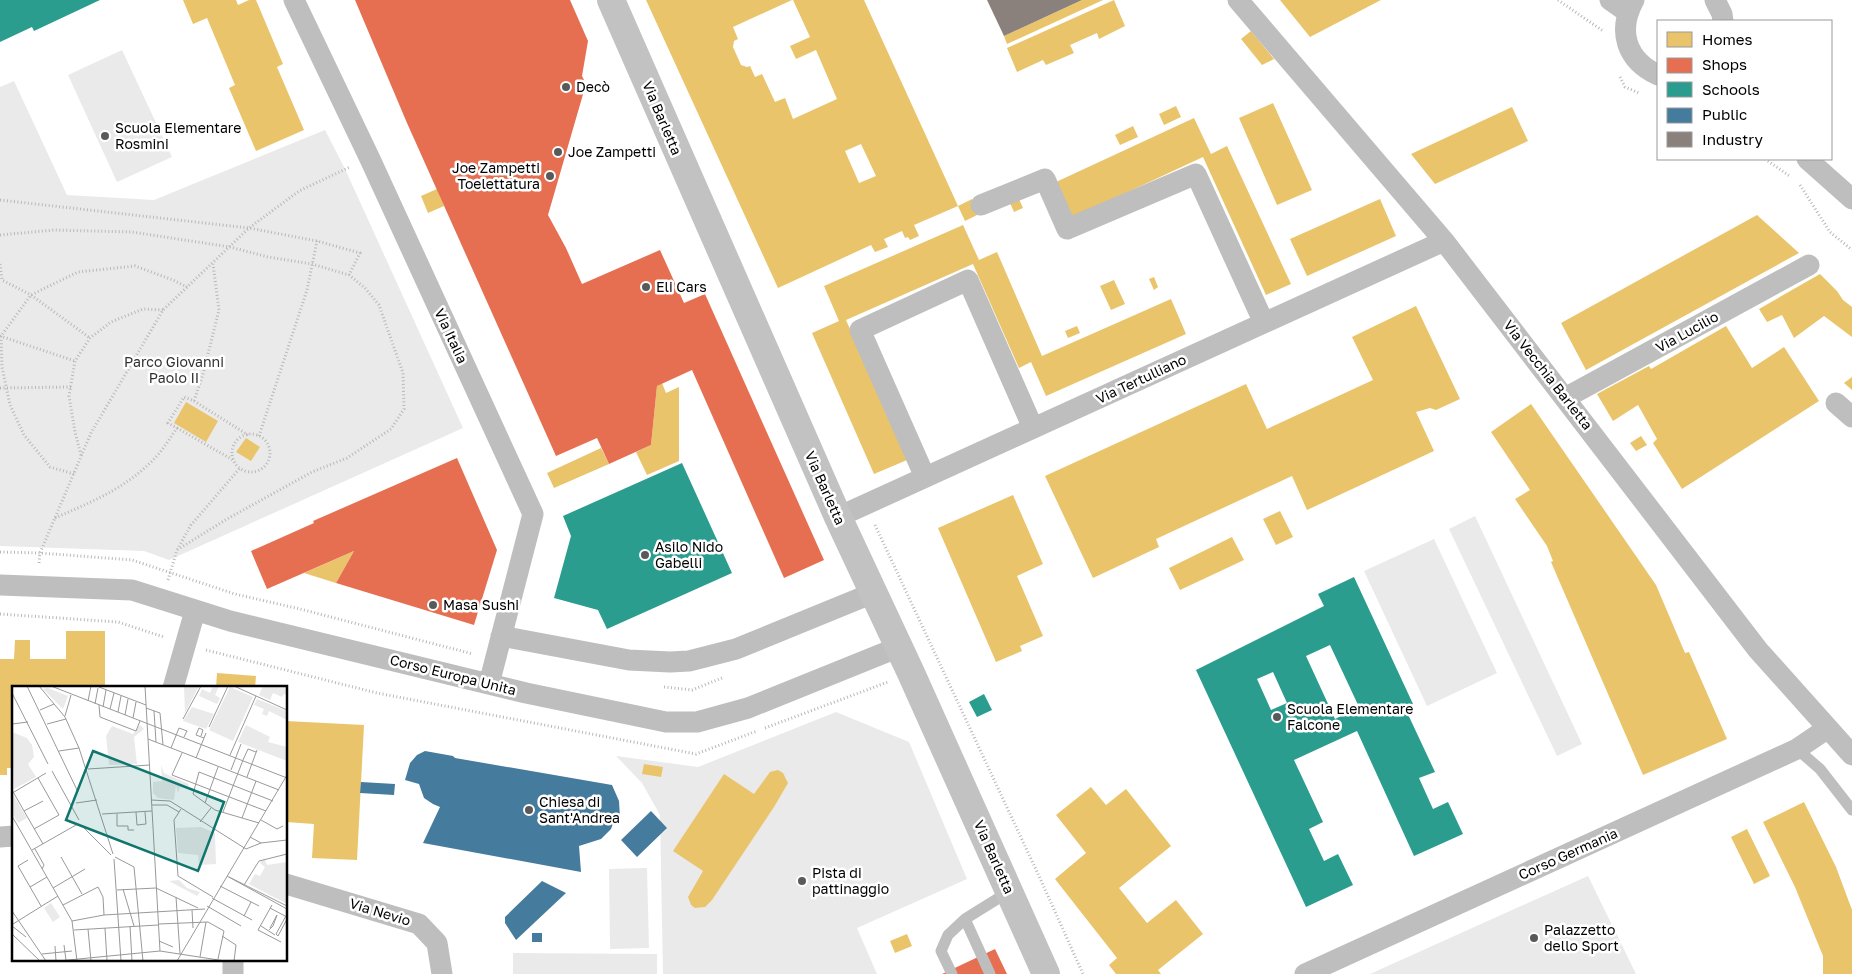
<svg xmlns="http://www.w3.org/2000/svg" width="1852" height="974" font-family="'Golos Text',sans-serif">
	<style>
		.green { fill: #eaeaea }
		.homes { fill: #e9c46a; fill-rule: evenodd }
		.shops { fill: #e76f51 }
		.schools { fill: #2a9d8f; fill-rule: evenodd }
		.public { fill: #457b9d }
		.industry { fill: #8a817c }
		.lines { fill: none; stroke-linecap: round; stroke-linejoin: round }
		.path { stroke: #b8b8b8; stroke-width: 3; stroke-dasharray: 1 2.5; stroke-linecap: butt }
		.lane { stroke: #bebebe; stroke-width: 11 }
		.street { stroke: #bebebe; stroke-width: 21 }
		.secondary { stroke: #c2c2c2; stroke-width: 28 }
		.poi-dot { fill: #595959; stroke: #fff; stroke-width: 2 }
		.labels { text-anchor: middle; stroke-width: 5; stroke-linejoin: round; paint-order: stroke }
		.poi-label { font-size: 14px; fill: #000; stroke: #fff; text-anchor: start }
		.street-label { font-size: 14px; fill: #000; stroke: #fff }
		.park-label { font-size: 14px; fill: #303030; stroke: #fff }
		.inset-road { fill: none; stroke: #999; stroke-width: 1 }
		.view { fill: #0f766e; fill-opacity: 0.15; stroke: #0f766e; stroke-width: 2.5 }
		.inset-edge { fill: none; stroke: #000; stroke-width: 2.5 }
	</style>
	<rect width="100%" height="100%" fill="#fff"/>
	<path class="green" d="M122 50 172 157 117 182 68 75Z
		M14 81 67 195 154 200 325 130 345 169 463 428 169 560 144 551 0 546V87Z
		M1475 516 1582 744 1557 756 1449 529Z
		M1434 539 1497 673 1427 706 1364 571Z
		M836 712 909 742 967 879 857 928 877 974H663L660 815 642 783 616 756 698 767Z
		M647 868 649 948 610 949 609 869Z
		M1588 876 1636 974H1370Z
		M513 953 657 954V974H513Z"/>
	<path class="homes" d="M183 0H236L238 5 249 0H256L283 64 277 67 304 130 256 151 229 88 235 85 207 18 193 24Z
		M646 0H792L733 27 738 39 734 41 733 47 741 65 747 67 750 66 755 77 762 74 775 102 785 98 793 119 837 99 816 50 796 59 790 46 810 37 793 0H864L958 206 914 225 919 236 910 240 908 237 905 238 902 231 884 239 888 247 875 252 871 245 778 288ZM861 144 876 176 859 183 845 151Z
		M1082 0H1103L1007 44 1004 36Z
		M1114 0 1125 26 1099 39 1097 33 1070 45 1074 53 1046 65 1043 60 1017 72 1007 48Z
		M1280 0H1381L1310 37Z
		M1251 31 1274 59 1262 65 1241 39Z
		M1273 103 1312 190 1277 205 1239 118Z
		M1176 106 1181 117 1164 125 1159 114Z
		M1512 107 1528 141 1435 184 1411 154Z
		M1194 118 1211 154 1227 146 1291 284 1266 295 1203 157 1072 218 1056 182Z
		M1133 126 1138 137 1120 145 1115 135Z
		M437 189 444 206 428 213 421 196Z
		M972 199 979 214 965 221 958 206Z
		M1019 199 1023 208 1014 212 1010 203Z
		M1380 199 1396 236 1307 276 1290 239Z
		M1757 215 1799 253 1586 370 1561 323Z
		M963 225 979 260 997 252 1042 356 1171 299 1186 334 1046 396 1031 362 1019 368 973 264 846 320 907 460 874 474 812 333 839 321 824 286Z
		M1820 274 1837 291 1843 300 1852 307V337L1824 316 1794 338 1782 315 1767 322 1759 309Z
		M1154 277 1158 287 1154 290 1149 279Z
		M1114 280 1125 304 1111 310 1100 286Z
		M1416 306 1460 399 1436 410 1430 408 1416 412 1434 451 1307 510 1292 476 1156 539 1159 547 1093 578 1045 476 1246 384 1267 429 1373 380 1352 337Z
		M1077 326 1080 333 1068 338 1065 331Z
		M1726 326 1752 368 1784 347 1819 401 1682 489 1653 443 1657 439 1638 405 1613 421 1597 394 1649 366 1651 369Z
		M1852 377V390L1844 383Z
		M662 383 666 393 679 387V461L647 475 636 452 651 445 657 386Z
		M186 402 218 421 206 442 174 423Z
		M1531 404 1656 585 1685 653 1689 652 1727 739 1643 775 1551 562 1553 561 1547 546 1515 499 1530 490 1491 432Z
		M1641 436 1647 445 1636 451 1630 443Z
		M246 438 260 447 251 461 236 452Z
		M601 448 609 464 554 488 547 473Z
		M1013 495 1043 564 1017 576 1043 636 1020 646 1022 651 996 662 938 528Z
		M1280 511 1293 537 1276 545 1263 519Z
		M1232 537 1244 560 1180 590 1169 568Z
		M354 551 336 583 304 573Z
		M66 631H105V688H14V768H7V775H0V659H14L15 640H30V659H66Z
		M217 673 256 676 255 688H216Z
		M286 721 364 725 357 860 312 858 314 824 286 822Z
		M644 764 663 767 661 777 642 774Z
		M778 770 783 773 788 783 774 807 712 900 705 907 695 908 691 905 688 897 703 871 673 851 724 774 754 794 770 772Z
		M1091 787 1106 805 1126 789 1171 846 1119 888 1147 923 1176 900 1203 934 1158 970 1161 974H1116L1109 965 1117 958 1055 879 1086 853 1056 815Z
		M1804 802 1836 867 1852 910V974H1823V956L1795 887 1763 822Z
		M1747 829 1770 876 1754 884 1731 837Z
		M907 934 912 946 895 953 890 941Z"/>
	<path class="shops" d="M355 0H570L588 41 582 76 586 84 548 215 566 248 582 284 660 250 684 303 705 294 824 560 784 578 692 370 657 386 651 445 609 464 597 438 556 456 407 123Z
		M457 458 497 550 474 625 336 583 354 551 267 589 251 551 314 523 313 521Z
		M995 949 1007 974H942Z"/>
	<path class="schools" d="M0 0H100L34 31 32 27 0 42Z
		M682 463 732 573 607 629 598 610 554 598 571 536 563 516Z
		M1354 577 1413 704 1405 708 1435 772 1419 778 1433 809 1448 802 1463 834 1414 856 1357 731 1294 760 1323 822 1309 829 1324 861 1338 854 1353 885 1306 907 1196 670 1324 606 1318 594ZM1330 645 1359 707 1335 719 1306 656ZM1273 672 1287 703 1271 710 1257 679Z
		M984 694 992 710 977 717 969 702Z"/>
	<path class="public" d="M425 751 453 756 455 758 612 785 619 801 620 818H615L611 829 601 839 579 846 581 872 423 843 440 807 433 804 424 798 419 784 405 780 410 763 417 755Z
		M361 782 395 784 394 795 360 793Z
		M651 811 667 828 637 857 621 840Z
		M542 881 566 893 516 940 505 923V917Z
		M532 933H542V942H532Z"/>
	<path class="industry" d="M987 0H1082L1004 36Z"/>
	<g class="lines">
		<path class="path" d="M1558 0 1603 31
			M1620 77 1625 87 1639 93
			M1765 159 1791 177
			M1800 185 1830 232 1852 250
			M0 200 249 228 317 241 360 253 349 275
			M0 235 54 230 132 232 230 247 268 257 312 264 349 275 365 288 379 305 403 373 404 409 391 429 347 458 312 472 227 519 177 550
			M0 264 2 280 31 295 90 338
			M0 336 75 361
			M0 388 71 387
			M194 401 248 435
			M177 428 233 460
			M232 453a19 19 0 1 1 38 0a19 19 0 1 1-38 0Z
			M259 436 307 290 317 241
			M81 455 75 432 69 396 75 361 90 338 111 322 143 309 163 310
			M74 474 50 467 24 435 10 405 2 367 1 336 31 295 78 272 135 266 173 280 187 287
			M55 518C91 502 125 489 154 459 163 450 170 438 177 428L168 423 184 397 194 401 203 374 219 310 213 264
			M875 525 1039 876 1083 974
			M0 552 40 553 132 560 235 594 300 609 473 654
			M39 563 40 553 91 433 163 310 249 228 299 191 350 167
			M168 580 177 550 191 525 240 468
			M0 614 118 622 164 637
			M206 650 377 693 696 754 757 731
			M664 687 692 690 722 678
			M765 728 888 682"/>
		<path class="lane" d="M1797 749 1820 769 1852 810
			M952 974 941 951 948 935 965 919
			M990 974 965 919 1010 891"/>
		<path class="street" d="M294 0 370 159 533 514 489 684
			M1238 0 1444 241 1758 650 1852 755
			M1610 0 1627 12
			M1634 0C1617 31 1626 60 1658 75
			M1715 0 1722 14 1723 21
			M1807 159 1852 199
			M981 205 1045 179 1067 229 1196 174 1264 323
			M1565 398 1809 265
			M1836 403 1852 417
			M925 477 860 330 968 280 1033 428
			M838 517 1444 241
			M0 585 132 590 230 621 526 693 666 722H697L748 708 899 647
			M501 636 629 660 670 662 689 661 736 649 873 593
			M173 688 195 611
			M0 837 14 836
			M286 884 419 924 437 943 442 974
			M233 960V974
			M1305 974 1797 749 1828 728"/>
		<path class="secondary" d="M611 0 838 517 911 673 1046 974"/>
	</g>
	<g class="poi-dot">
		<circle cx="566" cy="87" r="5"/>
		<circle cx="105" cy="136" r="5"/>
		<circle cx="558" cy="152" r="5"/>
		<circle cx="550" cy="176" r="5"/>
		<circle cx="646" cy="287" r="5"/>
		<circle cx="645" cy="555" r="5"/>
		<circle cx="433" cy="605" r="5"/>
		<circle cx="1277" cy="717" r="5"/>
		<circle cx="529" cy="810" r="5"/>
		<circle cx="802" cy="881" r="5"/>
		<circle cx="1534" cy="938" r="5"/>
	</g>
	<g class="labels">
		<g class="poi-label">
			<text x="576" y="92">Decò</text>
			<text x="115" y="133">Scuola Elementare<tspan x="115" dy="16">Rosmini</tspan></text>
			<text x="568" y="157">Joe Zampetti</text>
			<text x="540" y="173" text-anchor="end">Joe Zampetti<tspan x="540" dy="16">Toelettatura</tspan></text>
			<text x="656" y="292">Eli Cars</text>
			<text x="655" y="552">Asilo Nido<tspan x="655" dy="16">Gabelli</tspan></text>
			<text x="443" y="610">Masa Sushi</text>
			<text x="1287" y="714">Scuola Elementare<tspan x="1287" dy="16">Falcone</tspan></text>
			<text x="539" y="807">Chiesa di<tspan x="539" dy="16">Sant'Andrea</tspan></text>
			<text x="812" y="878">Pista di<tspan x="812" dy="16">pattinaggio</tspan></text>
			<text x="1544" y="935">Palazzetto<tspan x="1544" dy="16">dello Sport</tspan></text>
		</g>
		<g class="street-label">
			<text transform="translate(662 118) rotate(67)" y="5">Via Barletta</text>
			<text transform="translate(1687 332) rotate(-29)" y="5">Via Lucilio</text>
			<text transform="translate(451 336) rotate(65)" y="5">Via Italia</text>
			<text transform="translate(1548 375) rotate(52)" y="5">Via Vecchia Barletta</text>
			<text transform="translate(1141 379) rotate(-25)" y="5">Via Tertulliano</text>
			<text transform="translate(825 488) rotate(66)" y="5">Via Barletta</text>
			<text transform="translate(453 675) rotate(14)" y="5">Corso Europa Unita</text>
			<text transform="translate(1568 854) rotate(-24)" y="5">Corso Germania</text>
			<text transform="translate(994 857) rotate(66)" y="5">Via Barletta</text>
			<text transform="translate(380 912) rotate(17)" y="5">Via Nevio</text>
		</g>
		<g class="park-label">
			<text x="174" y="367">Parco Giovanni<tspan x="174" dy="16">Paolo II</tspan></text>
		</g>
	</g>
	<g transform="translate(12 686)">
		<rect width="275" height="275" fill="#fff"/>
		<path d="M172 0H187L173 27 172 1ZM201 0H207L203 9 208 12 205 18 187 10 190 3 198 7ZM251 0H275V9L272 8 270 11 261 7 258 14 247 9ZM218 1 241 11 221 55 197 44ZM36 2 56 10 51 23 31 3ZM245 13 275 25V34L257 25 255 30 250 28 252 23 242 19ZM180 21 202 28 194 43 171 35ZM128 39 132 43 122 51 125 78 97 79 94 50 100 40 121 48ZM234 39 258 51 256 56 275 61V75L226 56ZM0 46 15 52 20 59 22 71 16 78 24 91 2 103ZM149 79 152 87 177 98 175 103 168 101 166 107 164 99 162 114 146 112 141 107V96L150 95ZM0 107 15 132 6 137 0 127ZM189 141 203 147 204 178 187 179 186 169 166 167 164 142ZM250 174H253L255 179 275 176V218L237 198 243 188 248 190 253 181 248 177ZM167 194 175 202 188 206 185 210 157 195ZM39 217 48 231 41 236 32 222Z" fill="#eaeaea"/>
		<path class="inset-road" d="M15 0 66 106M27 0 53 31 67 62 101 168M39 0 275 92M133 0 148 265M222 0 275 24M87 1 134 19M0 7 36 78M76 15 79 0M83 18 86 2M87 19 88 31 124 45 128 35M91 21 94 4M134 22 148 27 151 59M98 23 102 7M28 24 42 18M142 25 144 56M106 26 109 10M113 29 116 13M53 30 59 9M121 32 124 16M171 33 189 0M0 38 16 36M35 38 54 33M197 41 216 0M189 50 191 44 187 42 184 49 192 52M136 53 267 104M159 62 167 42 175 45 172 51M47 65 67 62M170 67 160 89 254 125M218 69 244 10M184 72 194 47M231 74 236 63 244 66M76 83 138 79M219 84 229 58M40 85 67 134M235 91 245 64M0 104 31 158M2 106 34 87M139 114 158 115 234 163 249 157M64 117 85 114M193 117 206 81M140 119H155L167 126M169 123 162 134 166 190 201 211M12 125 31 115M124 126 125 139 134 138 133 126M211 126 231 74M90 128 140 125M105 128V140H116V144H122M0 130 60 235 65 275M230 132 244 95M249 134 265 143 271 140M188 136 199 122M247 137 203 124 181 108 187 86 261 115M70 140 99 169M22 143 47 129 26 92M238 151 249 157 275 154M23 163 32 179 30 183M20 164 64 139M49 171 70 208M103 171 122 181 131 275M102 173 109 275M16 174 6 180 29 220M215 190 275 223M217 191 275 220M232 199 247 175 275 168M208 200 247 220M18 201 35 191M41 202 73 183M111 203 122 240M105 204 144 202 186 222M164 211 168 268M200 212 240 234M51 219 86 201 91 211 92 229M260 219 246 244 269 256M195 220 229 240M258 222 273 230M180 224 181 242M0 225 34 275M275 228 264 248 266 250 275 233M232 230 239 216M60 235 92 229 193 223M1 238 46 210M147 238 196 236 212 245 206 273M0 240 14 251M118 240 120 275M249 240 263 249M93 242 95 275M76 243 79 275M62 244 146 239M257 244 261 240 265 229 258 242M0 248 28 275M210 250 224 259 222 275M147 255 161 261M52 259 54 274M43 260 44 275M30 268 60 265M188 271 194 236M46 275 148 265 213 275M165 275 275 89"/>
		<path class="view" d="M81 65 212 116 186 185 54 134Z"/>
		<rect width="275" height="275" class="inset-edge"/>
	</g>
	<rect x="1657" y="20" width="175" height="140" fill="#ffffff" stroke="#999999"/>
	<rect x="1667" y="32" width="25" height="15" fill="#e9c46a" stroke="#999999"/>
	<text x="1702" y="45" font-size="15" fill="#000000">Homes</text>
	<rect x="1667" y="58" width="25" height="15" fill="#e76f51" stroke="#999999"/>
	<text x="1702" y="70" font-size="15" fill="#000000">Shops</text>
	<rect x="1667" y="82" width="25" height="15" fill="#2a9d8f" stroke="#999999"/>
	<text x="1702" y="95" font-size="15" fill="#000000">Schools</text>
	<rect x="1667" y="108" width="25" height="15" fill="#457b9d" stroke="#999999"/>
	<text x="1702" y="120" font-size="15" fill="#000000">Public</text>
	<rect x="1667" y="132" width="25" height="15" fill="#8a817c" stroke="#999999"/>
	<text x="1702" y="145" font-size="15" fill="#000000">Industry</text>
</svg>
